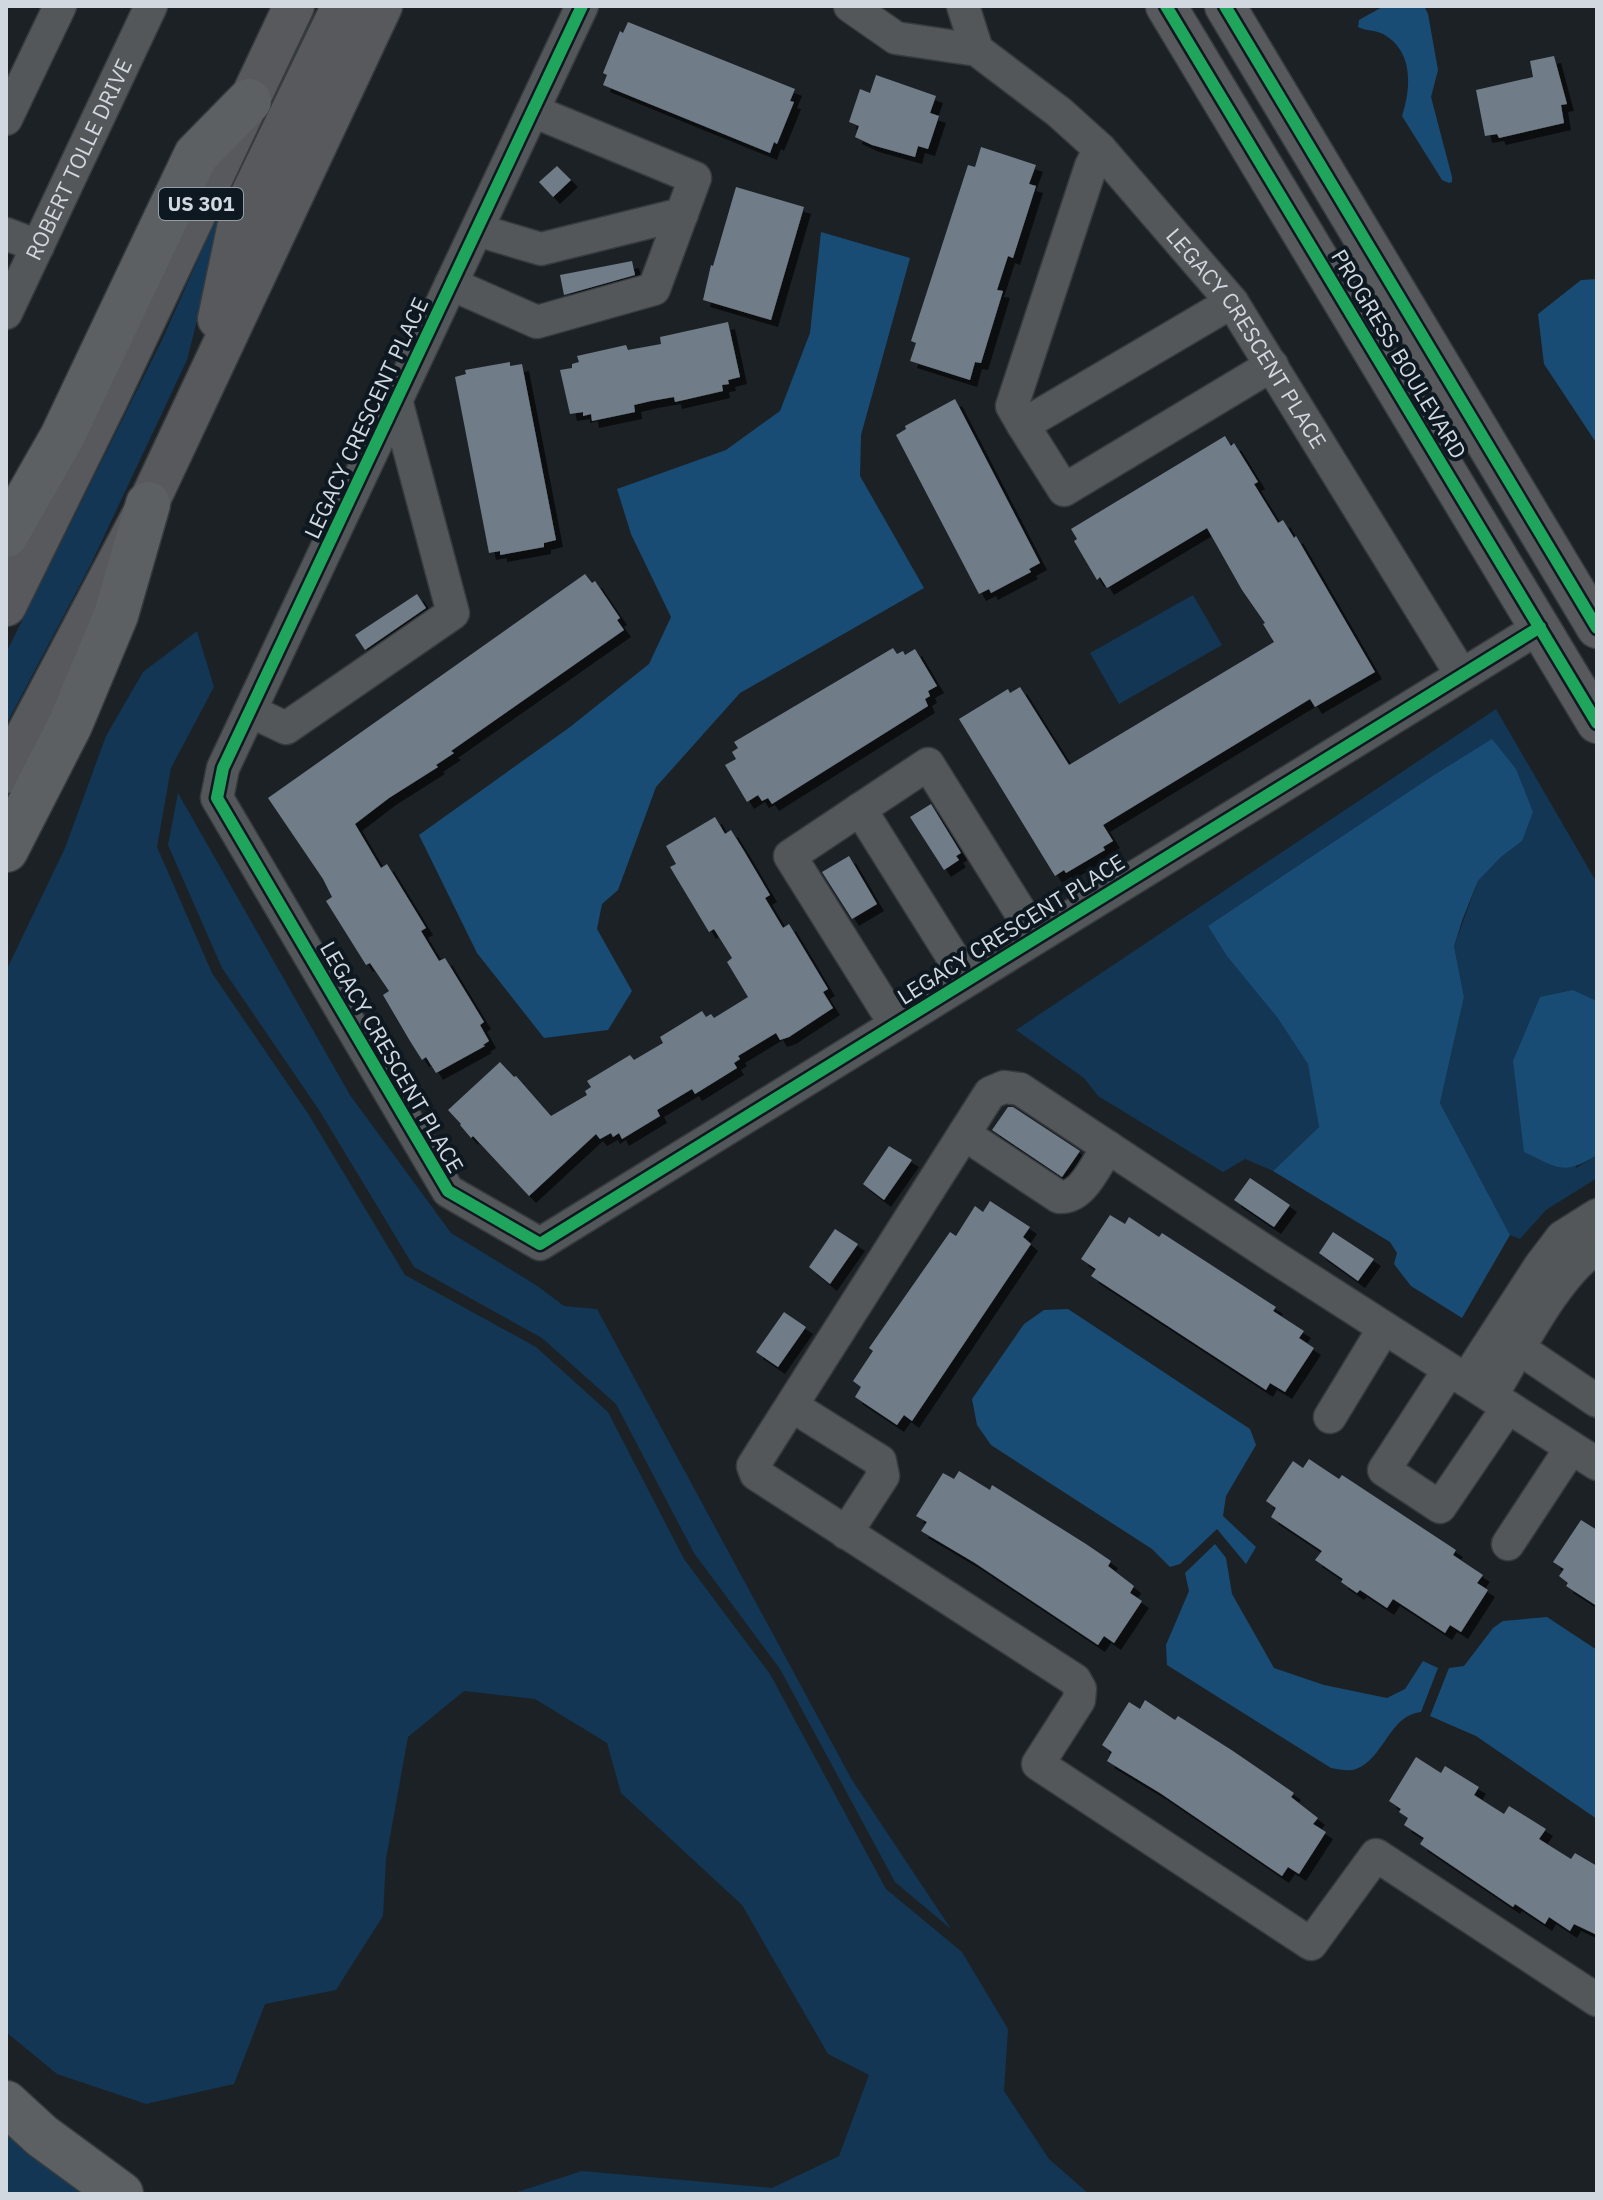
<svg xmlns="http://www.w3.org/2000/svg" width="1603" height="2200" font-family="'IBM Plex Sans',sans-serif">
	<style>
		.green { fill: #123653 }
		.water { fill: #194c74 }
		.building { fill: #707c88; filter: url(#shadow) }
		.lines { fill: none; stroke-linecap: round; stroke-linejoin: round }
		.minor-casing { stroke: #363b3f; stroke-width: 35 }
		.major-casing { stroke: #363b3f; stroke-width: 43 }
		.highway-casing { stroke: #363b3f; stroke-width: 47 }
		.minor { stroke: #54575a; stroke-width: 32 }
		.major { stroke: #57595c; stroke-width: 40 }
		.highway { stroke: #5d6063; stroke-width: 44 }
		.cycleway-casing { stroke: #0e1821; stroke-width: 17 }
		.cycleway { stroke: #20a55d; stroke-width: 12 }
		.labels { text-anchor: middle; stroke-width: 8; stroke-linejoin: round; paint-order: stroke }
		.shield { fill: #0e1821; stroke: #969ea6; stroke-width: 2 }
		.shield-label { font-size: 20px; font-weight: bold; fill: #d1d8df }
		.street-label { font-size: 22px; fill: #d1d8df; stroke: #0e1821 }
	</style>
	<defs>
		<filter id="shadow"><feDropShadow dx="7" dy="7" stdDeviation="0" flood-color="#0009"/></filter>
	</defs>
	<rect width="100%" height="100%" fill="#1c2126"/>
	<path class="green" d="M220 210H225L187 360 91 564 6 725V653L163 338Z
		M1193 595 1222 645 1119 704 1090 653Z
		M197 631 214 687 171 768 157 847 212 973 309 1115 405 1275 536 1347 608 1412 684 1559 770 1674 886 1889 962 1952 1008 2029 1004 2091 1049 2159 1089 2194H511L582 2171 772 2188 839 2156 869 2075 828 2054 742 1905 621 1793 607 1743 535 1699 464 1691 408 1737 386 1859 383 1916 336 1990 265 2004 234 2084 146 2104 57 2074 6 2032V971L65 848 106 736 143 672Z
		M1496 709 1597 883V1001L1573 990 1576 1168 1597 1155V1178L1546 1210 1520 1239 1510 1235 1440 1103 1464 997 1454 946 1478 881 1501 857 1522 841 1277 1017 1309 1064 1319 1127 1273 1171 1245 1159 1223 1172 1098 1096 1084 1078 1016 1030Z
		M178 793 350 1095 451 1233 536 1285 564 1306 597 1309 852 1780 951 1929 895 1882 780 1669 694 1553 616 1404 542 1338 414 1267 319 1110 222 968 168 845Z
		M6 2119 102 2194H6Z"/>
	<path class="water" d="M1384 6H1424L1428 14 1438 70 1431 97 1452 177V182L1449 183 1442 180 1402 116C1411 88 1414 51 1383 34 1375 30 1366 31 1358 27L1359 20Z
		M821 232 910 258 861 435 860 476 924 588 740 693 656 787 618 890 602 904 597 929 632 991 608 1030 544 1038 477 953 419 835 570 727 649 664 671 617 631 534 617 489 726 450 780 411 810 333Z
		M1597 279V444L1544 364 1538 314 1581 280Z
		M1492 739 1516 769 1533 812 1522 841 1501 857 1478 881 1463 918 1454 946 1464 997 1440 1103 1510 1235 1462 1318 1411 1286 1394 1264 1397 1253 1390 1242 1273 1171 1319 1127 1308 1064 1277 1017 1227 956 1208 926 1434 775Z
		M1573 990 1597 1001V1155C1563 1176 1558 1168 1524 1152L1513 1061 1540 997Z
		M1068 1309 1250 1429 1256 1445 1226 1496 1223 1516 1256 1547 1246 1564 1217 1529 1180 1564 1170 1567 1152 1549 991 1445 977 1425 972 1399 1024 1324 1044 1310Z
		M1215 1544 1226 1558 1232 1594 1274 1668 1324 1685 1387 1698 1405 1689 1423 1661 1438 1668 1421 1712C1389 1715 1384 1759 1356 1769 1349 1772 1339 1769 1331 1768L1167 1665 1166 1645 1189 1591 1185 1573Z
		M1547 1617 1597 1650V1819L1476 1736 1430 1716 1449 1668 1464 1666 1493 1628 1503 1621Z"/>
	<path class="building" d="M628 22 795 89 790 101 794 102 777 144 774 142 770 153 603 85 607 75 603 73 620 31 623 33Z
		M1554 56 1567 104 1561 105 1564 123 1499 138 1497 134 1485 136 1476 90 1533 77 1530 61Z
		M876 75 936 96 930 113 939 116 928 149 918 146 915 157 872 145 855 137 859 126 849 122 860 89 870 93Z
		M981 147 1036 165 1029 184 1036 186 1013 258 1008 256 997 290 1003 291 981 363 975 362 970 380 910 361 916 343 911 341 968 165 975 167Z
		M557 166 571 180 553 197 539 182Z
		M736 187 804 207 771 320 703 300 711 265 713 266Z
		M632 261 635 275 564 295 560 275Z
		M728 322 740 377 728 380 729 384 722 385 723 391 675 402 674 397 651 401 634 405 635 412 592 421 591 414 583 416V412L570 414 560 370 572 368V364L579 362 577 356 626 345 628 350 661 344 660 337Z
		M510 362V366L522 364 556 540 544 543V547L500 555V551L489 553 455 377 466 374 465 370Z
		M955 399 1040 563 1029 569 1031 572 991 593 989 589 979 594 896 435 906 429 905 426Z
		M1225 436 1231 446 1234 443 1258 482 1254 484 1278 523 1283 520 1294 538 1296 536 1375 672 1315 707 1310 699 1103 825 1113 841 1103 847 1105 850 1066 873 1064 870 1055 876 959 719 1008 689 1010 693 1020 687 1069 765 1274 642 1263 624 1265 623 1242 590 1207 528 1107 588 1100 577 1097 580 1074 541 1077 539 1071 529Z
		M585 574 592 583 595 581 620 618 617 620 624 630 451 751 454 753 436 765 438 767 389 798 355 824 381 868 387 864 426 928 421 931 439 961 445 958 484 1022 480 1025 489 1041 483 1045 485 1046 436 1073 426 1057 422 1060 410 1041 383 995 389 991 370 963 366 965 326 901 332 897 323 879 268 798Z
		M417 594 426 608 365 650 355 635Z
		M893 648 897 654 903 651 905 655 915 649 937 686 928 691 930 696 925 699 928 706 772 804 768 798 762 801 758 795 747 802 725 765 736 759 732 752 738 748 734 742Z
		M931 804 961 853 956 856 959 860 944 870 910 817Z
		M715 817 725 834 731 830 744 851 770 895 765 898 783 928 789 924 828 989 823 992 833 1008 789 1037 780 1040 776 1033 738 1056 740 1059 734 1063 737 1068 695 1094 692 1089 657 1110 660 1116 622 1139 619 1133 613 1137 611 1133 600 1139 596 1134 529 1196 473 1136 471 1138 460 1125 461 1124 448 1110 500 1062 514 1077 516 1076 551 1116 587 1095 585 1091 591 1087 587 1081 630 1055 634 1060 663 1043 660 1037 702 1011 706 1017 711 1014 714 1018 748 997 727 962 732 958 714 929 709 932 670 867 676 864 666 846Z
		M849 856 877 904 852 919 822 872Z
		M1008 1107H1013L1080 1151 1062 1177 992 1130Z
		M889 1146 912 1160 884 1200 863 1184Z
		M1250 1178 1290 1205 1274 1227 1234 1200Z
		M990 1201 1030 1227 1023 1237 1031 1244 912 1421 904 1415 897 1425 855 1397 861 1387 853 1381 873 1351 869 1348 950 1232 956 1236 975 1206 983 1212Z
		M1110 1215 1125 1224 1129 1217 1159 1237 1162 1233 1276 1307 1273 1311 1304 1331 1299 1338 1314 1348 1285 1392 1270 1383 1266 1390 1091 1276 1096 1269 1081 1259Z
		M835 1229 858 1244 830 1284 809 1267Z
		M1333 1232 1374 1259 1358 1281 1319 1253Z
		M784 1312 806 1327 778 1367 756 1352Z
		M1309 1459 1339 1479 1342 1475 1456 1550 1453 1555 1483 1575 1477 1583 1488 1590 1461 1632 1450 1625 1445 1633 1393 1599 1387 1608 1360 1590 1357 1593 1341 1582 1343 1579 1315 1560 1322 1551 1271 1517 1276 1508 1266 1501 1293 1461 1303 1468Z
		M959 1471 990 1490 992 1485 1086 1544 1111 1561 1108 1566 1134 1586 1130 1593 1142 1601 1114 1643 1104 1636 1098 1645 975 1563 921 1531 927 1522 916 1516 943 1473 954 1479Z
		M1581 1520 1597 1530V1606L1566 1586 1568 1583 1559 1576 1564 1569 1553 1562Z
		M1145 1700 1175 1720 1178 1716 1233 1751 1294 1793 1291 1797 1318 1818 1313 1824 1326 1832 1299 1874 1288 1867 1282 1876 1160 1793 1107 1761 1112 1752 1102 1745 1129 1702 1140 1709Z
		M1416 1757 1441 1773 1445 1766 1479 1787 1474 1795 1504 1814 1509 1806 1546 1829 1539 1839 1571 1859 1575 1853 1597 1866V1935L1574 1924 1570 1931 1549 1917 1545 1924 1515 1904 1513 1907 1420 1844 1424 1838 1404 1825 1408 1818 1399 1812 1401 1809 1389 1801Z"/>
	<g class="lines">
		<defs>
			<g id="minor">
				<path d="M582 6 223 768 217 798 448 1191 540 1244 1540 627"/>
				<path id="s1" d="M850 6 896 38 977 50 1059 112 1100 149 1232 302 1461 674"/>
				<path d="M963 6 977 50"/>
				<path d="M6 119 60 6"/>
				<path d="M477 230 541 249 682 214"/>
				<path d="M6 234 38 246"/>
				<path d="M451 284 537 322 654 289 695 178 533 111"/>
				<path d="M1232 302 1023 425 1064 490 1272 365"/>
				<path id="s2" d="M6 313 151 6"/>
				<path d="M1023 425 1012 406 1091 166 1100 149"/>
				<path d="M250 711 286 728 453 613 396 400"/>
				<path d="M860 809 967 980"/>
				<path d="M895 1024 790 856 928 764 1036 937"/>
				<path d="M964 1134 1059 1197C1083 1199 1096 1164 1108 1147"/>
				<path d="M1520 1349 1597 1401"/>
				<path d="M1449 1370 1384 1470 1440 1507 1508 1407"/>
				<path d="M1466 1380 1540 1266 1562 1237 1597 1215"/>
				<path d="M1491 1396C1517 1354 1556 1273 1597 1248"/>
				<path d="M792 1406 880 1461 883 1476 846 1533"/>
				<path d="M1330 1417 1384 1328"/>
				<path d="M1597 1464 1274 1257 1020 1089 1004 1087 990 1093 753 1466 756 1474 1075 1680 1080 1689 1079 1700 1038 1764 1311 1944 1376 1855 1597 2000"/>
				<path d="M1508 1544 1571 1448"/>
			</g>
			<path id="major" d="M1166 6 1597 723
				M1225 6 1597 628
				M218 319 239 219 342 6
				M6 606 107 401 294 6
				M6 773 148 504 382 6"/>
			<path id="highway" d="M6 535 62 437 196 155 249 101
				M6 850 70 725 116 615 148 504
				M6 2103 42 2136 121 2194"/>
		</defs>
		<use href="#minor" class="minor-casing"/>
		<use href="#major" class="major-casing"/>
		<use href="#highway" class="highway-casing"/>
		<use href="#minor" class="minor"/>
		<use href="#major" class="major"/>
		<use href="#highway" class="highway"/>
		<defs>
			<path id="cycleway" d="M582 6 223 768 217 798 448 1191 540 1244 1540 627
				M1166 6 1597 723
				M1225 6 1597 628"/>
		</defs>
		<use href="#cycleway" class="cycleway-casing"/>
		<use href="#cycleway" class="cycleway"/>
	</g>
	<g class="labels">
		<rect class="shield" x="159" y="188" width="84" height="32" rx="6"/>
		<g class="shield-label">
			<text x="201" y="211">US 301</text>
		</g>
		<g class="street-label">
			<text dy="8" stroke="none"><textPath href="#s2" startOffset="170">ROBERT TOLLE DRIVE</textPath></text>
			<text dy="8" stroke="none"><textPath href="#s1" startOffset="536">LEGACY CRESCENT PLACE</textPath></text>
			<text transform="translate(1399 354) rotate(59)" y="8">PROGRESS BOULEVARD</text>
			<text transform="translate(366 418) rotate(-65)" y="8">LEGACY CRESCENT PLACE</text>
			<text transform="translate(1011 929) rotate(-32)" y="8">LEGACY CRESCENT PLACE</text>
			<text transform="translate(392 1057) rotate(60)" y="8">LEGACY CRESCENT PLACE</text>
		</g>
	</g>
	<rect width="1603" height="2200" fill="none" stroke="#d1d8df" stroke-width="16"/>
</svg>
